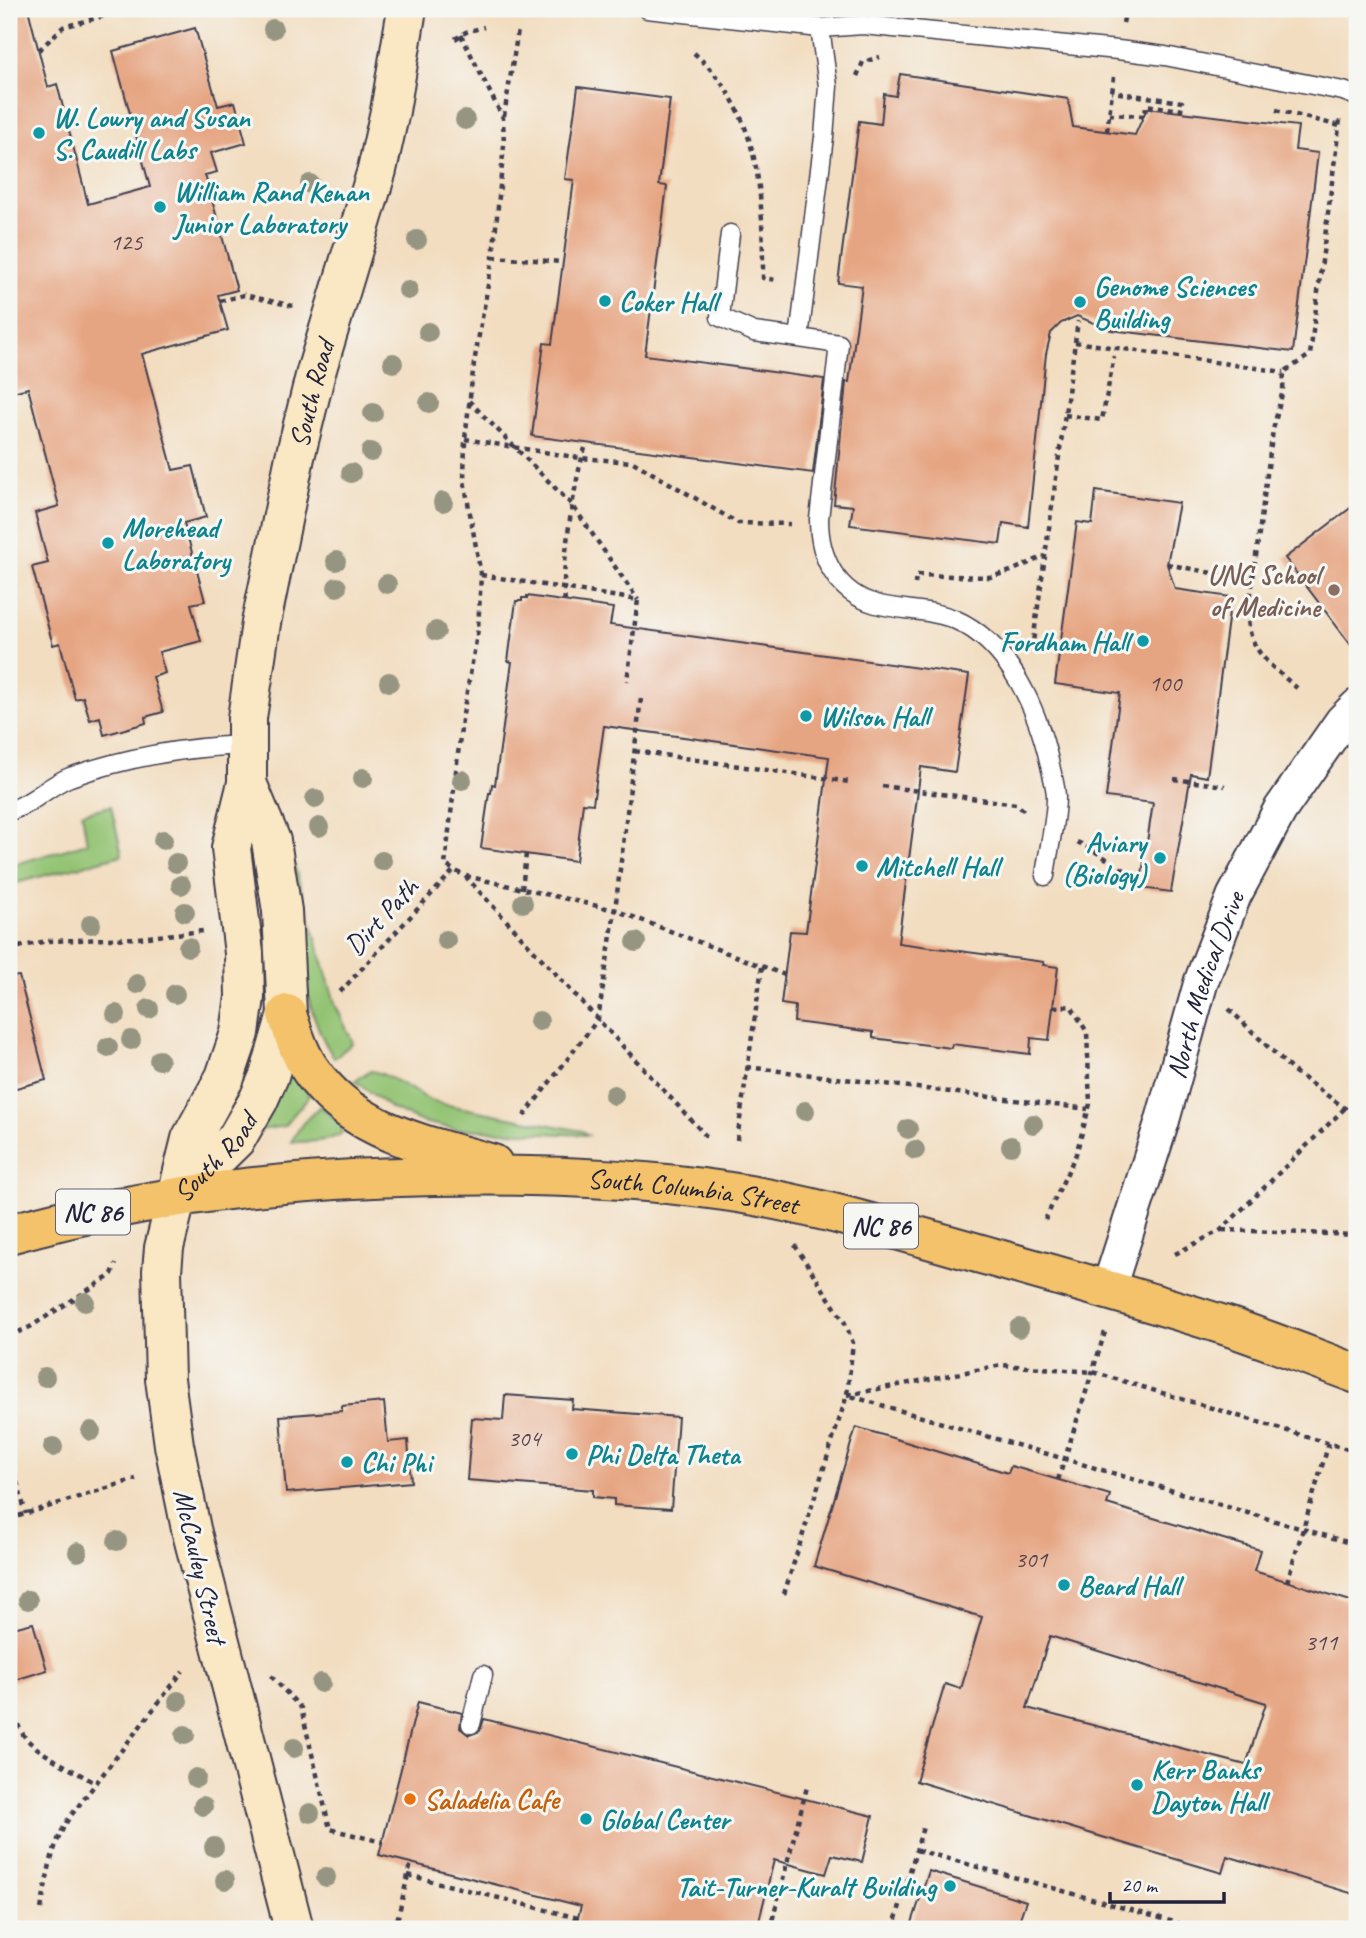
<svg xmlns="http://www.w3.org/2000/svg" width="1366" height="1938" font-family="Caveat,sans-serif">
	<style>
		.green { fill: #93c372; stroke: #5a7256; stroke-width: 2 }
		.building { fill: #e6a582; fill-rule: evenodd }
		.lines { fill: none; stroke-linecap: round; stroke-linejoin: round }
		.lane-casing { stroke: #413e4f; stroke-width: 21 }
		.street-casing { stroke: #413e4f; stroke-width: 37 }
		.secondary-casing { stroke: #413e4f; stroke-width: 42 }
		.primary-casing { stroke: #413e4f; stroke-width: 42 }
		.path { stroke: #413e4f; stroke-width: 4.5; stroke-dasharray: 5 5; stroke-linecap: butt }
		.lane { stroke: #fff; stroke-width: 18 }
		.street { stroke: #fff; stroke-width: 33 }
		.secondary { stroke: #fae7c3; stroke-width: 38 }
		.primary { stroke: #f3c26a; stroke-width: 38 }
		.tree { fill: #969581 }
		.culture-dot { fill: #0f9aa8; stroke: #f6f6f2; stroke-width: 2.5 }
		.education-dot { fill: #8d6e63; stroke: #f6f6f2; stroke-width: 2.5 }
		.food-dot { fill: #e8710a; stroke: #f6f6f2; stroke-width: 2.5 }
		.labels { text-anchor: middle; stroke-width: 6; stroke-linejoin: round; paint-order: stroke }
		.number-label { font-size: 24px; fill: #53434d }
		.shield { fill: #f6f6f2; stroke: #626272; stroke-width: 2 }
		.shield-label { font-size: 26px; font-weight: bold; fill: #22223b }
		.culture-label { font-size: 28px; font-weight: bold; fill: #0d838f; stroke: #f6f6f2; text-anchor: start }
		.street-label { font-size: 28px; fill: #22223b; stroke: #f6f6f2 }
		.education-label { font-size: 28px; font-weight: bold; fill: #785e54; stroke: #f6f6f2; text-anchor: end }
		.food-label { font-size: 28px; font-weight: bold; fill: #c56008; stroke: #f6f6f2; text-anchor: start }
	</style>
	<rect width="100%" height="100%" fill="#f6f6f2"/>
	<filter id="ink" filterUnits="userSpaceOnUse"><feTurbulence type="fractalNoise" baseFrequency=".0143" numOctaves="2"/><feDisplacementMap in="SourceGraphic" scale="14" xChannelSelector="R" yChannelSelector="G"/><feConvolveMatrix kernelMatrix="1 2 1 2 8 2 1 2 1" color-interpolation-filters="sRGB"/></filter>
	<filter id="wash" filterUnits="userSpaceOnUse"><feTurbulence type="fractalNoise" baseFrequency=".00686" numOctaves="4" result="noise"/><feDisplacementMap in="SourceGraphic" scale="28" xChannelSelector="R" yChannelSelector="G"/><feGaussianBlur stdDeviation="1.57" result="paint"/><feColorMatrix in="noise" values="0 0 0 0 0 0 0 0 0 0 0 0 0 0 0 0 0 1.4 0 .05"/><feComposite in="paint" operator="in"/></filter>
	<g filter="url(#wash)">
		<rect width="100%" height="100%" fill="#f2ddc0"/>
		<path class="green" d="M111 806 122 855 9 885V866L87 843 82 813Z
			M289 848 336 1006 353 1043 334 1058C296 1001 297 916 289 848Z
			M369 1071C384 1070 419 1096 437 1103L582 1131 588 1135 456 1129 422 1122 392 1109 355 1081Z
			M292 1073 310 1095 284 1126 260 1130 288 1074Z
			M320 1106 341 1125 342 1133C329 1143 307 1141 291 1142L302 1124Z"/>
		<g id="blocks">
			<path class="building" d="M9 9H28L48 87 57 84 88 204 150 187 113 51 195 28 218 106 235 102 246 143 211 153 217 172 205 175 237 290 218 295 228 330 142 354 173 470 193 466 206 517 184 523 205 601 191 604 201 641 159 652 165 673 153 677 163 712 145 717 146 723 104 735 100 717 90 720 83 697 75 699 60 643 53 645 32 567 48 563 35 513 59 506 28 388 9 393Z
				M900 74 1068 99 1073 127 1135 135 1147 108 1298 126 1295 150 1318 153 1293 352 1111 330 1077 316 1061 323 1051 333 1046 354 1028 527 1003 523 1000 544 850 525 853 506 834 504 846 382H849L862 286 838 283 859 121 881 124 884 94 896 96Z
				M578 87 670 99 659 185 667 186 645 355 824 379 813 473 532 436 544 343 552 344 574 180 565 179Z
				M1096 491 1179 503 1167 564 1175 589 1231 597 1207 777 1191 774 1171 892 1140 888 1153 803 1106 797 1120 693 1055 684 1077 522 1092 524Z
				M1357 503V653L1285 558Z
				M527 596 613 608 610 625 969 675 955 772 921 767 898 943 1044 962 1043 965 1058 967 1049 1040 1031 1038 1030 1054 952 1044 951 1048 873 1038V1032L794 1022 795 1006 781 1004 790 931 806 932 829 757 604 726 593 804 583 803 576 861 481 848 489 793H491L492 784 495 785 512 662 508 661 516 601H522V598H527Z
				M19 976 46 1080 9 1090V977Z
				M505 1395 573 1400 572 1409 678 1417 671 1509 614 1505V1499L593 1497V1490L467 1480 472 1418 503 1420Z
				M384 1402 388 1442 408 1440 411 1482 286 1493 280 1416 342 1411V1406Z
				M856 1427 1008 1473 1011 1466 1110 1495 1107 1504 1260 1550 1254 1571 1357 1603V1895L1227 1856 1222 1873 916 1781 945 1684 961 1689 982 1617 814 1566ZM1050 1636 1266 1703 1246 1765 1027 1708Z
				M33 1623 47 1670 9 1682V1629Z
				M418 1702 462 1713 460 1728 469 1735 480 1731 484 1719 873 1816 862 1862 832 1855 826 1874 774 1860 757 1929H575L581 1906 379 1855Z
				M929 1871 1026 1901 1016 1929H910Z"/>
		</g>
	</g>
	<g filter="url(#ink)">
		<use href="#blocks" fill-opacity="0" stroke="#413e4f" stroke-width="2"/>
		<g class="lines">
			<defs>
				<path id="lane" d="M647 9 820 28 863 25 1118 50 1165 56 1343 91 1357 96
					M820 28 828 86 824 137 799 338 839 344 819 519C819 557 836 593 876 604 902 611 929 609 954 619 1010 643 1038 711 1050 765 1052 775 1056 787 1056 797 1056 821 1048 851 1045 876
					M730 234 720 317 754 332 799 338
					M9 811C31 805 49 785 70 777 127 757 186 747 246 745
					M471 1724 483 1675"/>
				<g id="street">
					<path id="s1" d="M1108 1290 1162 1122 1201 982 1234 896 1280 810 1342 721 1357 706"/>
				</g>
				<g id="secondary">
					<path id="s2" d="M178 1196 236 1139 258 1101 269 1076 287 1014 282 911 271 841 247 783"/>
					<path id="s3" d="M294 1929 191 1529 174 1445 165 1379 162 1271 164 1248 191 1139 225 1077 240 1033 245 997 244 953 231 848 247 783V718L261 623 295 457 316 372 377 170 390 111 407 9"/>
				</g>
				<g id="primary">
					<path d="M287 1014C293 1033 299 1053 310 1069 353 1133 425 1144 493 1164"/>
					<path id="s4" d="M9 1234C152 1194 286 1179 434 1176 532 1174 627 1177 724 1191 809 1203 892 1229 974 1252 1058 1276 1143 1299 1227 1326 1271 1341 1314 1358 1357 1374"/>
				</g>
			</defs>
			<use href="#lane" class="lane-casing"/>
			<use href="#street" class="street-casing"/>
			<use href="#secondary" class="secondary-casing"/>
			<use href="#primary" class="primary-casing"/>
			<path class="path" d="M1184 9 1232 12 1259 9
				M1123 23 1126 9
				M461 35 503 118 504 145 493 257 474 363 465 439 464 480 481 575 478 629 462 720 445 865 465 876 707 1137
				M455 39 466 32 484 27
				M39 50 63 27 130 9
				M694 53C761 112 763 195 763 278L777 280
				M857 76 863 62 880 57
				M1276 110 1340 126
				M1109 114 1145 116 1146 105 1181 110 1182 102 1112 92
				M504 116 518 30
				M1107 131 1114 77
				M493 257 563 262
				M220 301 244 295 293 306
				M1075 342 1284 372
				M469 401 573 506 638 600
				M1065 415 1102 420 1114 356
				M465 439 580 458 633 462 738 523 790 524
				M1167 564 1252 581
				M481 575 638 600 627 681
				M915 584 916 575 990 577 1011 571 1045 556
				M565 601C560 572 575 471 587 443
				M1032 649 1078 321
				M1297 688C1273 667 1248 652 1248 615L1273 430 1283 390 1284 372 1310 355 1340 119
				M635 751 850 782
				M1174 779 1225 786
				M882 786 1016 804 1027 813
				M1077 842C1100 852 1118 869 1142 879
				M466 876 615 910 785 975
				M522 889 526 854
				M9 949 47 941 139 938 203 931
				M340 992 454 870
				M1229 1009 1292 1070 1357 1117
				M747 1067 1088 1109
				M524 1116 598 1019 615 910 641 698
				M737 1140 762 967
				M1045 1220 1076 1154 1090 1104 1087 1032 1071 1006 1053 1007
				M1222 1230 1357 1235
				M1175 1254 1221 1230 1344 1109
				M9 1336 30 1327 107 1278 112 1274 116 1264
				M1357 1452 1093 1372 1002 1365 847 1395 1357 1545
				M9 1453 26 1514
				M1058 1480 1105 1332 1108 1333
				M9 1519 136 1479
				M1287 1582 1329 1443
				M784 1594 847 1395 853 1343 845 1323 794 1244
				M271 1676 301 1708 330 1829 382 1842
				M10 1695C14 1709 16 1726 25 1737 36 1752 77 1772 95 1783
				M917 1850 1199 1929
				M408 1875 578 1918
				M41 1909C48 1875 50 1849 69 1818L183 1671
				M396 1925 415 1929
				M395 1929 411 1863
				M770 1929 807 1787
				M893 1929 923 1827"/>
			<use href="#lane" class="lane"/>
			<use href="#street" class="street"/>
			<use href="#secondary" class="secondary"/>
			<use href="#primary" class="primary"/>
		</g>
		<g class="tree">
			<circle cx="273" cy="29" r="10"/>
			<circle cx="465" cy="120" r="10"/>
			<circle cx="310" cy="184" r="10"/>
			<circle cx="417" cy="240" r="10"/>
			<circle cx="408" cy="290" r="10"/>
			<circle cx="428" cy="332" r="10"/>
			<circle cx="393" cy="363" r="10"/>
			<circle cx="429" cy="403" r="10"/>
			<circle cx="373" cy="413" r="10"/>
			<circle cx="371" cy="452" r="10"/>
			<circle cx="351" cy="473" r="10"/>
			<circle cx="443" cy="502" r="10"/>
			<circle cx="336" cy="561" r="10"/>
			<circle cx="387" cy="584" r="10"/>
			<circle cx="337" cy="587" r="10"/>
			<circle cx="436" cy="631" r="10"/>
			<circle cx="389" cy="682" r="10"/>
			<circle cx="363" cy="778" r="10"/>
			<circle cx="462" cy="780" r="10"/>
			<circle cx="315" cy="799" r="10"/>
			<circle cx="319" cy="827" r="10"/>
			<circle cx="163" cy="840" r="10"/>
			<circle cx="382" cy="861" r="10"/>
			<circle cx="176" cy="863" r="10"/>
			<circle cx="181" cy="885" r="10"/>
			<circle cx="523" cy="903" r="10"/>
			<circle cx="185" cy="912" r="10"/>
			<circle cx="91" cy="924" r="10"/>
			<circle cx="446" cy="940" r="10"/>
			<circle cx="636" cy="942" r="10"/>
			<circle cx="188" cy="947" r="10"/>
			<circle cx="137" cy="984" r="10"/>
			<circle cx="175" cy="994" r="10"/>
			<circle cx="149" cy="1009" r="10"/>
			<circle cx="116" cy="1014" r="10"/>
			<circle cx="539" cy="1021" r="10"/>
			<circle cx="131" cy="1040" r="10"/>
			<circle cx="108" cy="1047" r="10"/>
			<circle cx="159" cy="1060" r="10"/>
			<circle cx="614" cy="1095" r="10"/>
			<circle cx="805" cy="1111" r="10"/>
			<circle cx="1033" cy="1124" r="10"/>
			<circle cx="908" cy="1129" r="10"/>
			<circle cx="1011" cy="1146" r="10"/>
			<circle cx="915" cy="1150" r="10"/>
			<circle cx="85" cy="1302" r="10"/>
			<circle cx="1019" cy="1328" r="10"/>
			<circle cx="45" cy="1377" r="10"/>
			<circle cx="91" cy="1431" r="10"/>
			<circle cx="53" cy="1447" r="10"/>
			<circle cx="117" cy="1541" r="10"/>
			<circle cx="78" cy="1552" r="10"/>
			<circle cx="28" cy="1600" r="10"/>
			<circle cx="321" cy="1683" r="10"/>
			<circle cx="178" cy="1701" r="10"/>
			<circle cx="185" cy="1735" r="10"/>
			<circle cx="294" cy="1748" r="10"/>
			<circle cx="196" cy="1778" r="10"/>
			<circle cx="203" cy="1806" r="10"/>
			<circle cx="310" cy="1813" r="10"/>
			<circle cx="214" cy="1847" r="10"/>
			<circle cx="326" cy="1877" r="10"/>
			<circle cx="225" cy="1880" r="10"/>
		</g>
	</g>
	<g class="culture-dot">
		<circle cx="39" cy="133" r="7"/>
		<circle cx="160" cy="207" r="7"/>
		<circle cx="605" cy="301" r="7"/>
		<circle cx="1080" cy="302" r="7"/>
		<circle cx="108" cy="543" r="7"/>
		<circle cx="1143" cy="641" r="7"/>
		<circle cx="806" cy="716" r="7"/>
		<circle cx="1160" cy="858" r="7"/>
		<circle cx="862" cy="866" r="7"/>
		<circle cx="572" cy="1454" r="7"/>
		<circle cx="347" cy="1462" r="7"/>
		<circle cx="1064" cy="1585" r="7"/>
		<circle cx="1137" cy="1785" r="7"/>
		<circle cx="586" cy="1819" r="7"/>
		<circle cx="950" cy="1886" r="7"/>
	</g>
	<circle class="education-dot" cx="1334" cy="590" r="7"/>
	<circle class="food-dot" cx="410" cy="1799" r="7"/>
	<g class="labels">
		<g class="number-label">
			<text x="126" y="250">125</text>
			<text x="1165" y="691">100</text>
			<text x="524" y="1446">304</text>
			<text x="1031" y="1567">301</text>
			<text x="1321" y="1650">311</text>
		</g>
		<g class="shield">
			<rect x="56" y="1189.5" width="74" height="45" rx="5"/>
			<rect x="844" y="1203.5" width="74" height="45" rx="5"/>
		</g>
		<g class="shield-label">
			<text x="93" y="1221">NC 86</text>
			<text x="881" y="1235">NC 86</text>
		</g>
		<g class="culture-label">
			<text x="53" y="127">W. Lowry and Susan<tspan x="53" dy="32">S. Caudill Labs</tspan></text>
			<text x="174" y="201">William Rand Kenan<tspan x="174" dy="32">Junior Laboratory</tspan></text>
			<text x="1094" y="296">Genome Sciences<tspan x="1094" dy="32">Building</tspan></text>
			<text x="619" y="311">Coker Hall</text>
			<text x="122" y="537">Morehead<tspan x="122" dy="32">Laboratory</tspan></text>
			<text x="1129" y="651" text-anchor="end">Fordham Hall</text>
			<text x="820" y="726">Wilson Hall</text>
			<text x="1146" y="852" text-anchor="end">Aviary<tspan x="1146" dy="32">(Biology)</tspan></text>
			<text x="876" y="876">Mitchell Hall</text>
			<text x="586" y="1464">Phi Delta Theta</text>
			<text x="361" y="1472">Chi Phi</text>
			<text x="1078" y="1595">Beard Hall</text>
			<text x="1151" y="1779">Kerr Banks<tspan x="1151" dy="32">Dayton Hall</tspan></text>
			<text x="600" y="1829">Global Center</text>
			<text x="936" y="1896" text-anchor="end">Tait-Turner-Kuralt Building</text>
		</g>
		<g class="street-label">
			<text dy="10" stroke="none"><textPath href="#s3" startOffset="1575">South Road</textPath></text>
			<text transform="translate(381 916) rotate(-47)" y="10">Dirt Path</text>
			<text dy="10" stroke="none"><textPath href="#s1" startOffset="320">North Medical Drive</textPath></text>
			<text dy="10" stroke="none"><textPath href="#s2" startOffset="54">South Road</textPath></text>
			<text dy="10" stroke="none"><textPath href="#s4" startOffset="690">South Columbia Street</textPath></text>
			<text transform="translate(201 1566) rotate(77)" y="10">McCauley Street</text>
		</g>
		<g class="education-label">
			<text x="1320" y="584">UNC School<tspan x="1320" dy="32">of Medicine</tspan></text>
		</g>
		<g class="food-label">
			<text x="424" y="1809">Saladelia Cafe</text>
		</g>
	</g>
	<rect width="1366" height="1938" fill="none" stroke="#f6f6f2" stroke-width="35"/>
	<path d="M1110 1892v10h114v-10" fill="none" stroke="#22223b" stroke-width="3.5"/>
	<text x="1121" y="1892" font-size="21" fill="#22223b" stroke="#f6f6f2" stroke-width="5" paint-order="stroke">20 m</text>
</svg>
